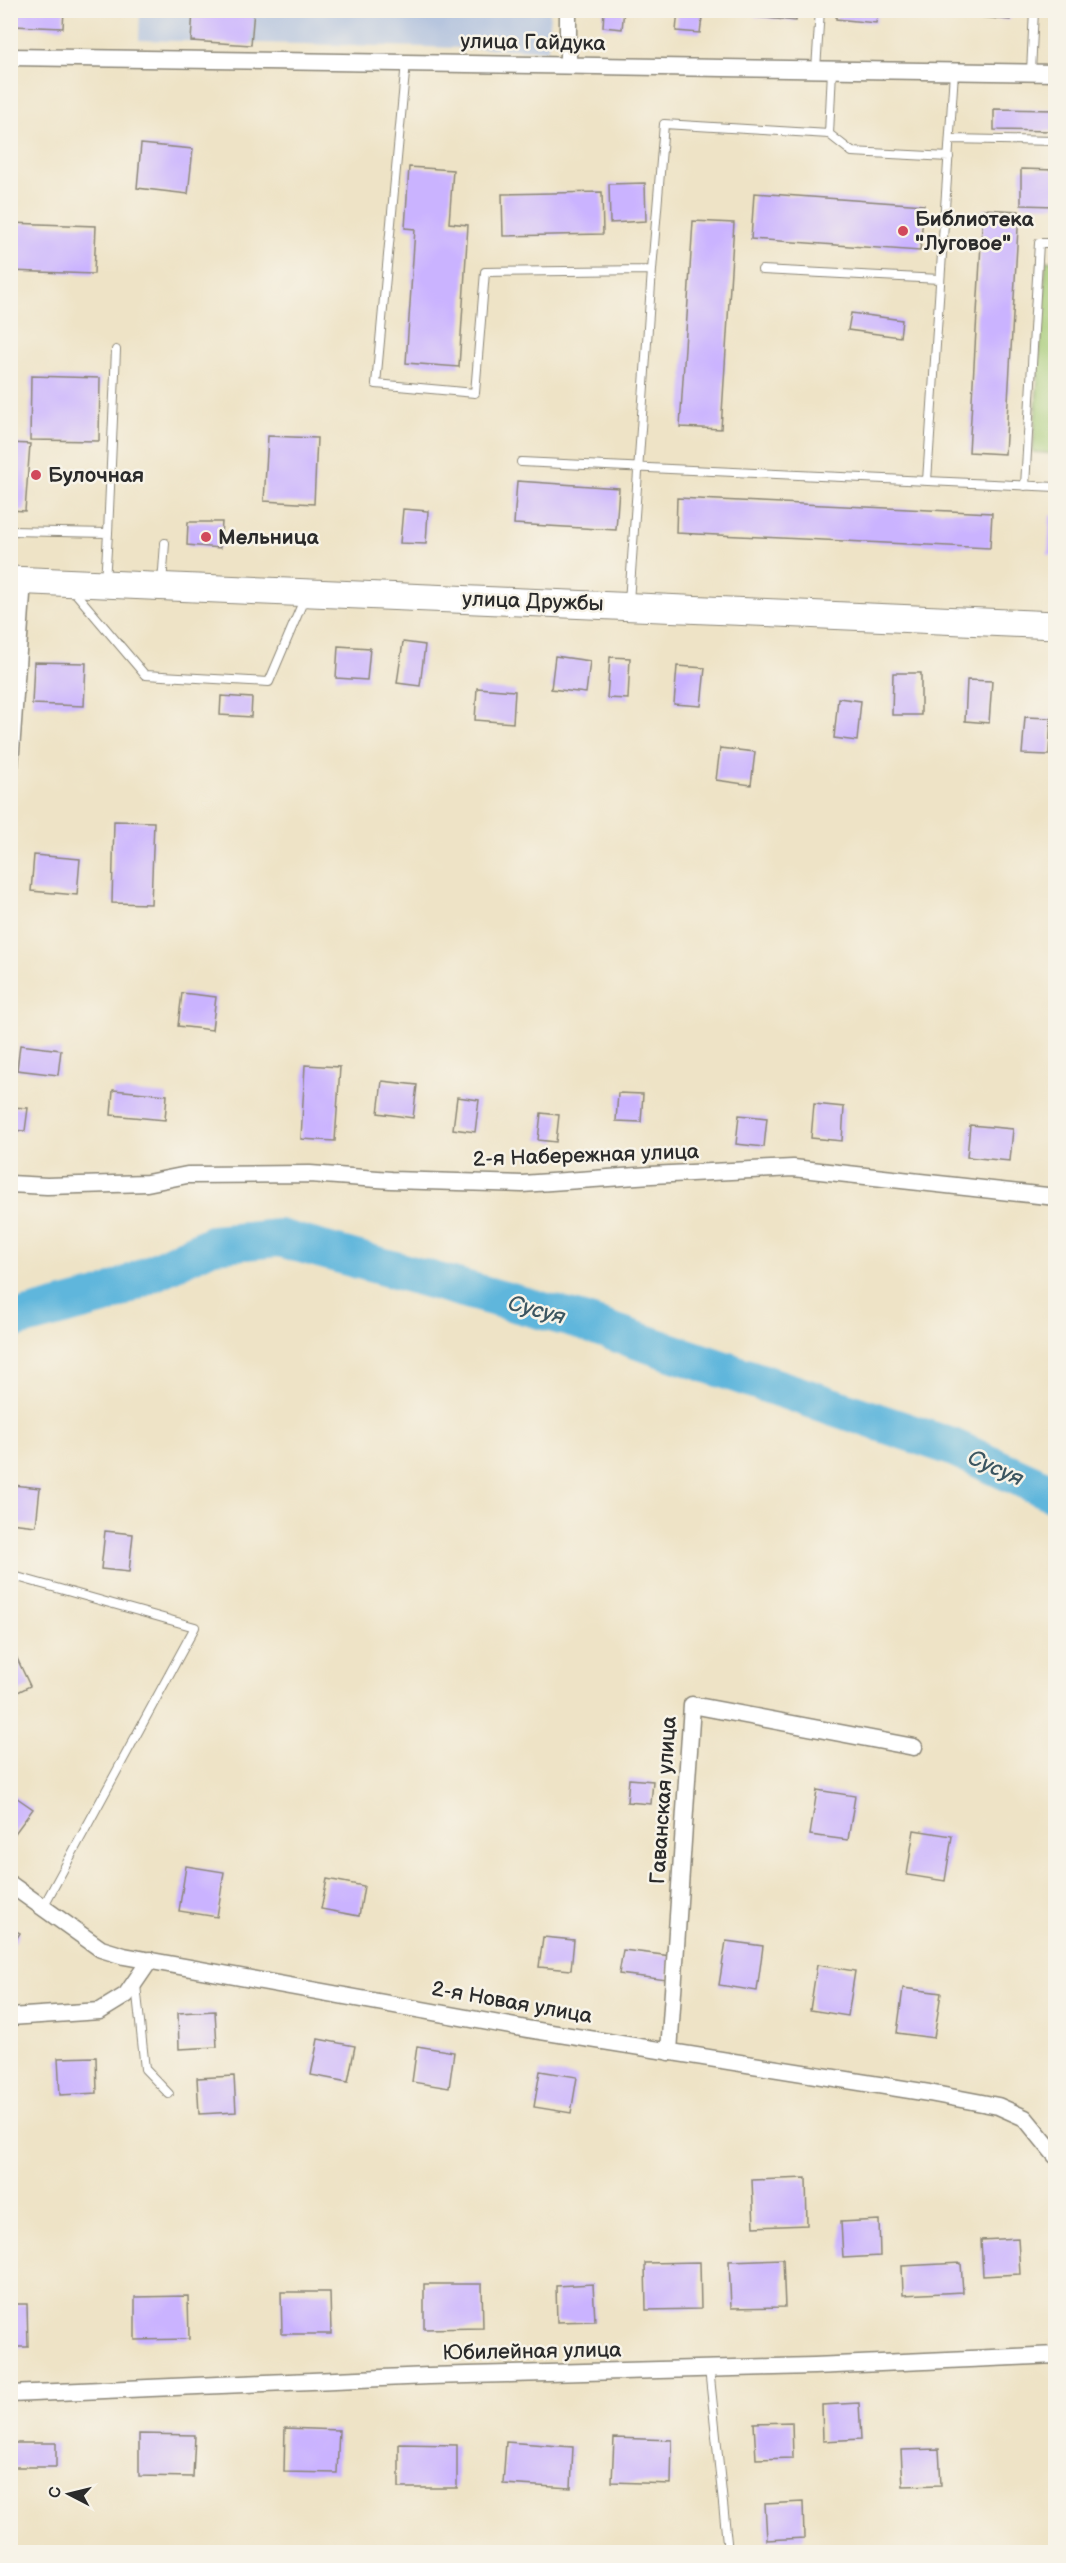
<svg xmlns="http://www.w3.org/2000/svg" width="1066" height="2563" font-family="'Balsamiq Sans',sans-serif">
	<style>
		.industrial { fill: #b6c5de }
		.green { fill: #a5cb76; stroke: #687b50; stroke-width: 1.5 }
		.lines { fill: none; stroke-linecap: round; stroke-linejoin: round }
		.river { stroke: #5fb6dc; stroke-width: 38 }
		.building { fill: #cab3ff }
		.lane-casing { stroke: #8c8778; stroke-width: 10 }
		.street-casing { stroke: #8c8778; stroke-width: 19 }
		.primary-casing { stroke: #8c8778; stroke-width: 29 }
		.lane { stroke: #fff; stroke-width: 8 }
		.street { stroke: #fff; stroke-width: 16 }
		.primary { stroke: #fff; stroke-width: 27 }
		.poi-dot { fill: #d1495b; stroke: #f7f3e8; stroke-width: 2 }
		.labels { text-anchor: middle; stroke-width: 5; stroke-linejoin: round; paint-order: stroke }
		.street-label { font-size: 21px; fill: #2b2b2b; stroke: #f7f3e8 }
		.poi-label { font-size: 21px; font-weight: bold; fill: #2b2b2b; stroke: #f7f3e8; text-anchor: start }
		.water-label { font-size: 22px; font-style: italic; fill: #3b5560; stroke: #f7f3e8 }
	</style>
	<rect width="100%" height="100%" fill="#f7f3e8"/>
	<filter id="ink" filterUnits="userSpaceOnUse"><feTurbulence type="fractalNoise" baseFrequency=".0167" numOctaves="2"/><feDisplacementMap in="SourceGraphic" scale="12" xChannelSelector="R" yChannelSelector="G"/><feConvolveMatrix kernelMatrix="1 2 1 2 8 2 1 2 1" color-interpolation-filters="sRGB"/></filter>
	<filter id="wash" filterUnits="userSpaceOnUse"><feTurbulence type="fractalNoise" baseFrequency=".008" numOctaves="4" result="noise"/><feDisplacementMap in="SourceGraphic" scale="24" xChannelSelector="R" yChannelSelector="G"/><feGaussianBlur stdDeviation="1.35" result="paint"/><feColorMatrix in="noise" values="0 0 0 0 0 0 0 0 0 0 0 0 0 0 0 0 0 1.4 0 .05"/><feComposite in="paint" operator="in"/></filter>
	<g filter="url(#wash)">
		<rect width="100%" height="100%" fill="#eee3c6"/>
		<path class="industrial" d="M140 11H550L548 50 139 40Z"/>
		<path class="green" d="M1046 261H1056L1055 454 1033 452Z"/>
		<g class="lines">
			<path class="river" d="M10 1321 105 1296 212 1244 279 1238 583 1322 952 1447 1056 1494"/>
		</g>
		<g id="blocks">
			<path class="building" d="M13 10H64L63 28 13 26Z
				M193 10H254L251 45 191 41Z
				M604 10H624L622 29 603 27Z
				M678 10H703L700 33 676 31Z
				M756 10H797L796 21 755 17Z
				M837 10H878L876 23 836 19Z
				M958 10H1011L1010 20 958 15Z
				M994 109 1056 110V131L994 130Z
				M141 144 193 149 188 194 137 188Z
				M409 167 453 170 449 223 468 225 459 367 406 363 415 229 405 228Z
				M1021 169 1056 170V206L1021 205Z
				M645 183 646 221 610 223 609 184Z
				M602 192 603 234 503 236 502 194Z
				M754 193 924 205 920 251 751 239Z
				M983 209 1019 211 1005 454 969 452Z
				M693 221 734 223 721 429 680 427Z
				M10 223 96 226 94 274 10 271Z
				M851 313 902 320 900 337 848 330Z
				M31 376 100 378 99 441 30 440Z
				M268 436 317 438 314 504 264 501Z
				M10 443 30 444 25 511 10 510Z
				M517 481 619 488 616 530 514 524Z
				M677 498 992 513 990 548 676 533Z
				M403 509 428 511 426 544 400 543Z
				M1050 515 1056 516V555H1048Z
				M188 522H222L220 548 187 545Z
				M403 642 425 645 420 686 397 683Z
				M338 646 370 648 367 680 336 678Z
				M555 656 590 661 586 693 551 689Z
				M610 657 630 658 628 699 607 698Z
				M34 662 86 663 84 706 32 704Z
				M677 666 705 668 701 706 674 704Z
				M893 673H921V715H892Z
				M967 680 992 681 989 723 965 721Z
				M477 688 515 691 513 723 475 720Z
				M221 696 252 698 251 717 220 715Z
				M838 698 861 701 857 741 834 738Z
				M1025 717 1051 718 1049 755 1022 754Z
				M720 748 755 752 751 785 716 780Z
				M114 821 154 822 151 904 112 903Z
				M34 855 80 859 77 895 31 891Z
				M182 993 216 997 212 1030 178 1026Z
				M20 1045 61 1050 58 1075 17 1070Z
				M305 1065 340 1067 335 1141 301 1139Z
				M382 1081 417 1085 413 1118 378 1113Z
				M113 1090 167 1095 165 1120 111 1115Z
				M618 1093 643 1094 641 1122 616 1121Z
				M457 1097 479 1100 475 1132 453 1129Z
				M814 1104 844 1107 842 1141 811 1138Z
				M10 1107 28 1108 25 1131 10 1130Z
				M541 1113 559 1115 556 1142 538 1140Z
				M739 1115 767 1118 764 1147 736 1144Z
				M970 1125 1013 1129 1010 1161 967 1157Z
				M13 1485 40 1488 36 1526 10 1523Z
				M105 1531 133 1534 129 1572 101 1569Z
				M14 1652 30 1686 10 1696V1653Z
				M629 1779 653 1781 651 1804 627 1802Z
				M817 1790 855 1796 848 1840 810 1835Z
				M10 1793 33 1809 10 1840Z
				M914 1830 952 1836 945 1881 907 1875Z
				M186 1866 224 1872 217 1917 179 1911Z
				M327 1879 364 1886 359 1916 321 1909Z
				M10 1928 20 1933 10 1949Z
				M543 1937 574 1940 571 1970 539 1967Z
				M726 1941 763 1946 757 1991 719 1985Z
				M623 1950 671 1956 667 1980 619 1974Z
				M817 1965 855 1971 848 2016 810 2010Z
				M903 1988 941 1993 934 2038 897 2033Z
				M215 2011 217 2047 179 2049 178 2013Z
				M318 2039 355 2046 348 2082 311 2075Z
				M417 2046 454 2052 449 2088 412 2082Z
				M96 2057 97 2093 60 2095 58 2058Z
				M540 2071 577 2077 571 2113 534 2107Z
				M234 2076 236 2112 199 2114 197 2078Z
				M806 2178 807 2225 754 2227 752 2180Z
				M879 2220 880 2256 843 2258 841 2222Z
				M1018 2238 1020 2274 983 2276 981 2240Z
				M783 2259 785 2307 731 2308 729 2261Z
				M700 2262 701 2309 646 2310 645 2263Z
				M961 2263 963 2292 903 2295 902 2266Z
				M424 2284H482L483 2328 424 2329Z
				M593 2284 595 2321 557 2322 556 2286Z
				M281 2292H330L331 2334H282Z
				M188 2296 189 2339 135 2340V2297Z
				M10 2304H27L28 2347H10Z
				M859 2403 861 2439 823 2441 822 2405Z
				M792 2422 793 2458 756 2459 754 2423Z
				M285 2428 339 2430 337 2473 284 2472Z
				M139 2434 195 2435 193 2477 139 2476Z
				M614 2438 672 2440 671 2484 612 2482Z
				M506 2442 573 2447 571 2488 503 2484Z
				M10 2443H56V2467H10Z
				M399 2444 457 2445V2488H399Z
				M939 2449 941 2485 903 2486 901 2450Z
				M803 2502 804 2538 767 2540 765 2504Z"/>
		</g>
	</g>
	<g filter="url(#ink)">
		<use href="#blocks" fill-opacity="0" stroke="#8c8778" stroke-width="1.5"/>
		<g class="lines">
			<defs>
				<path id="lane" d="M406 62 376 384 475 393 485 272 652 270 629 602
					M816 69 820 10
					M1031 72 1034 10
					M829 134 852 152 949 157
					M950 139 1056 141
					M652 270 664 124 829 134 832 70
					M762 270 940 279
					M521 462 1056 487
					M927 481 954 72
					M1025 486 1039 243H1056
					M10 531 108 533 105 582
					M108 533 116 350
					M162 584 165 543
					M72 589 145 675 269 682 305 597
					M10 1575 195 1627 43 1907
					M136 1985 145 2069 169 2094
					M709 2368 728 2552"/>
				<path id="street" d="M10 57 1056 73
					M568 65V10
					M10 765 23 580
					M10 1184 47 1186 147 1183 187 1175 310 1174 391 1180 522 1184 651 1175 793 1168 1056 1197
					M10 1884 101 1949 124 1956 527 2029 929 2093 998 2106 1025 2118 1056 2156
					M10 2017 100 2011 126 1995 150 1960
					M669 2052 692 1705 914 1747
					M10 2394 429 2376 814 2366 1056 2355"/>
				<path id="primary" d="M10 580 1056 625"/>
			</defs>
			<use href="#lane" class="lane-casing"/>
			<use href="#street" class="street-casing"/>
			<use href="#primary" class="primary-casing"/>
			<use href="#lane" class="lane"/>
			<use href="#street" class="street"/>
			<use href="#primary" class="primary"/>
		</g>
	</g>
	<g class="poi-dot">
		<circle cx="903" cy="231" r="6"/>
		<circle cx="36" cy="475" r="6"/>
		<circle cx="206" cy="537" r="6"/>
	</g>
	<g class="labels">
		<g class="street-label">
			<text transform="translate(533 42) rotate(1)" y="7">улица Гайдука</text>
			<text transform="translate(533 601) rotate(2)" y="7">улица Дружбы</text>
			<text transform="translate(586 1155) rotate(-2)" y="7">2-я Набережная улица</text>
			<text transform="translate(663 1800) rotate(-86)" y="7">Гаванская улица</text>
			<text transform="translate(512 2002) rotate(10)" y="7">2-я Новая улица</text>
			<text transform="translate(532 2351) rotate(-1)" y="7">Юбилейная улица</text>
		</g>
		<g class="poi-label">
			<text x="915" y="226">Библиотека<tspan x="915" dy="24">"Луговое"</tspan></text>
			<text x="48" y="482">Булочная</text>
			<text x="218" y="544">Мельница</text>
		</g>
		<g class="water-label">
			<text transform="translate(537 1309) rotate(15)" y="8">Сусуя</text>
			<text transform="translate(996 1467) rotate(24)" y="8">Сусуя</text>
		</g>
	</g>
	<rect width="1066" height="2563" fill="none" stroke="#f7f3e8" stroke-width="36"/>
	<g transform="translate(69 2494) rotate(277)" stroke="#f7f3e8" stroke-width="4.5" paint-order="stroke">
	<path d="M0-4.5L10 22L0 15L-10 22Z" fill="#2b2b2b"/>
	<text y="-9" font-size="16" font-weight="bold" text-anchor="middle" fill="#2b2b2b">С</text>
	</g>
</svg>
